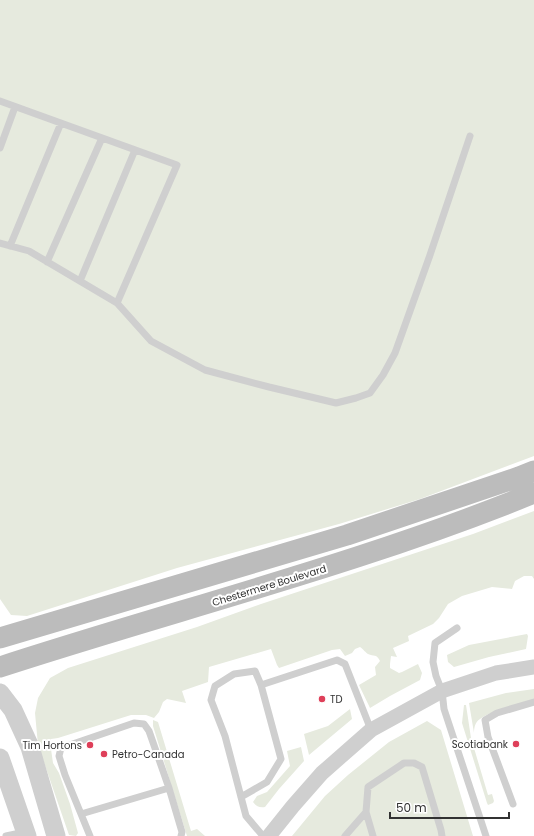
<svg xmlns="http://www.w3.org/2000/svg" width="534" height="836" font-family="Poppins,sans-serif">
	<style>
		.green { fill: #e6eade }
		.lines { fill: none; stroke-linecap: round; stroke-linejoin: round }
		.service { stroke: #cfcfcf; stroke-width: 7 }
		.minor { stroke: #cfcfcf; stroke-width: 15 }
		.tertiary { stroke: #cfcfcf; stroke-width: 19 }
		.secondary { stroke: #bcbcbc; stroke-width: 21 }
		.poi-dot { fill: #de3f59; stroke: #fff; stroke-width: 1.5 }
		.labels { text-anchor: middle; stroke-width: 4; stroke-linejoin: round; paint-order: stroke }
		.street-label { font-size: 10px; fill: #323232; stroke: #fff }
		.poi-label { font-size: 10px; fill: #323232; stroke: #fff; text-anchor: start }
	</style>
	<rect width="100%" height="100%" fill="#fff"/>
	<path class="green" d="M0 0H534V456L420 499 339 524 177 568 27 616 11 615 0 599Z
		M534 511V579L532 576H524L515 581 512 589 492 587 462 596 448 604 439 618 433 624 408 636 409 641 393 648 397 657 391 656 390 664V668L399 673 402 672 418 664 422 673 420 680 390 696 370 708 359 685 376 675 375 667 380 661C376 653 374 657 368 654 366 653 363 649 360 647L355 649 352 653 345 656 340 649 332 650 279 668 277 665 271 649 209 667 208 682 182 691 186 703 167 699 163 702 159 712 154 718 146 715H131L58 738 51 739V749L53 763 59 773 70 804 78 833 76 836 69 835 38 745 35 713 38 698 50 678 68 668 197 627 261 604 473 534Z
		M527 634 528 636 526 649 489 657 454 667 448 662 447 655 469 645Z
		M534 689V700C520 704 491 710 480 719 475 722 474 728 474 733L469 703 506 693Z
		M464 705H466L471 738 488 795 492 794 494 801 493 803 488 805 487 803 462 723Z
		M350 709 352 719 309 755 304 734 328 726Z
		M153 720 158 722 191 831 197 829 205 836H187L153 726Z
		M427 721 441 730 473 836H292L325 796 348 775 389 742Z
		M301 747 304 761 279 789 265 807C259 808 256 806 253 802L257 796 267 792 290 766 287 751Z"/>
	<g class="lines">
		<path class="service" d="M0 101 177 165 117 303 29 251 0 243
			M0 148 15 107
			M10 246 61 123
			M47 262 102 138
			M80 281 135 150
			M117 303 151 341 205 370 269 387 336 403 356 398 370 393 383 375 395 353 430 255 470 136
			M457 628 435 643 433 662 436 676 442 691 444 709 486 836
			M261 685 337 660 345 664 371 730
			M241 797 267 782 281 759 261 685 255 671 234 674 215 686 211 700 225 736 246 816 263 836
			M513 804 488 737 485 720 497 713 534 702
			M366 812 368 787 404 763H414L422 767 441 830 442 836
			M81 814 65 775 59 756 61 748 134 723 144 724 149 731 169 788
			M6 836 25 832
			M90 836 81 814 169 788 182 832 181 836
			M345 836 366 812 373 836"/>
		<path class="minor" d="M269 836 293 806 322 773 371 730 442 691 496 673 534 667"/>
		<path class="tertiary" d="M0 693 13 710 30 747 56 836
			M0 758 27 836"/>
		<path class="secondary" d="M0 638 347 535 519 477 534 471
			M0 667C178 609 360 564 534 493"/>
	</g>
	<g class="poi-dot">
		<circle cx="322" cy="699" r="4"/>
		<circle cx="516" cy="744" r="4"/>
		<circle cx="90" cy="745" r="4"/>
		<circle cx="104" cy="754" r="4"/>
	</g>
	<g class="labels">
		<g class="street-label">
			<text transform="translate(269 585) rotate(-17)" y="4">Chestermere Boulevard</text>
		</g>
		<g class="poi-label">
			<text x="330" y="703">TD</text>
			<text x="508" y="748" text-anchor="end">Scotiabank</text>
			<text x="82" y="749" text-anchor="end">Tim Hortons</text>
			<text x="112" y="758">Petro-Canada</text>
		</g>
	</g>
	<path d="M390 812v6h119v-6" fill="none" stroke="#323232" stroke-width="2"/>
	<text x="396" y="812" font-size="12" fill="#323232" stroke="#ffffff" stroke-width="3" paint-order="stroke">50 m</text>
</svg>
